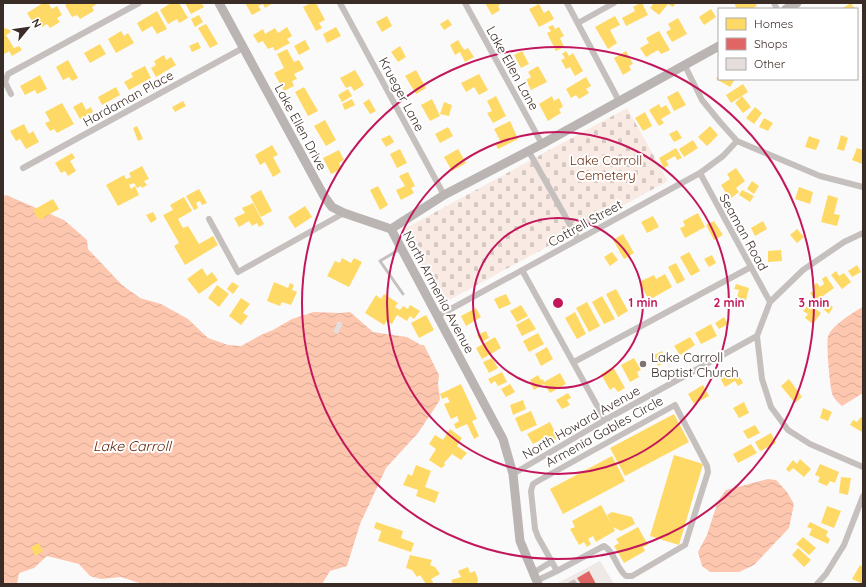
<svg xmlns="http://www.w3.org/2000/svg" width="866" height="587" font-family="Quicksand,sans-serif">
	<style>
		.built { fill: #eee8e6 }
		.cemetery { fill: url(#cemetery-stones) }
		.water { fill: url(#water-waves) }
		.homes { fill: #ffd966 }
		.shops { fill: #e06666 }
		.building { fill: #e5dddb }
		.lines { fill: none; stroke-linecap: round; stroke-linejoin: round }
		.lane { stroke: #c5c0be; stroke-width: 3 }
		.street { stroke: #c5c0be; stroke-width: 6 }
		.secondary { stroke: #bab4b3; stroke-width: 9 }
		.ring { fill: none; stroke: #c2185b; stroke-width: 2 }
		.poi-dot { fill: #7d7470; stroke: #fff; stroke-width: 1.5 }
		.labels { text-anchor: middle; stroke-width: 4; stroke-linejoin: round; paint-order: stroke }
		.street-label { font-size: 13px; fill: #3a2c26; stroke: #fff }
		.park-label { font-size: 13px; fill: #682c0e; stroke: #fff }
		.poi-label { font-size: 13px; fill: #3a2c26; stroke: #fff; text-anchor: start }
		.water-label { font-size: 14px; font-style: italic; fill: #5a1e00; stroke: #fff }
		.centre { fill: #c2185b; stroke: #fff; stroke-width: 2 }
		.ring-label { font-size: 12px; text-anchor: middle; font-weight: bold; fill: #c2185b; stroke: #fff; stroke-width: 4; stroke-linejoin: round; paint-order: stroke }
	</style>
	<defs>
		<pattern id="cemetery-stones" width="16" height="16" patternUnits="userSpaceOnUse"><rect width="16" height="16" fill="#f9eae3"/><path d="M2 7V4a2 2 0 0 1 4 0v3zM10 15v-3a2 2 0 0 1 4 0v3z" fill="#d6c9c3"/></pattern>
		<pattern id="water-waves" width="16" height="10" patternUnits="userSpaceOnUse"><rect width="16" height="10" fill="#fdc6ae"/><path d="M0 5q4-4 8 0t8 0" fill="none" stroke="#daaa96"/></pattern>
	</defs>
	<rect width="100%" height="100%" fill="#fafafa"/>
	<path class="built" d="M600 561 614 584H556Z"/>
	<path class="cemetery" d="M627 108 668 181 442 304 405 237 406 228Z"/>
	<path class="water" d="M6 195 64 220 87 240 88 249 122 285 140 298 161 304 188 319 208 338 228 345 241 346 261 335 273 330 292 319 314 312 340 313 350 312 373 332 407 337 421 345H424L439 375 438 384 440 400 418 433 386 468 360 524 347 566 330 571 322 584H142L121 577 101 579 90 576 79 564 47 556 34 568 19 573 17 584H3V197Z
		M863 307V393L842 406C839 403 835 400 833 396 830 391 826 343 828 337 830 327 853 312 863 307Z
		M768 479 776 480 787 492 794 504 789 528 754 565 739 572H710L702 566 698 552 707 535 718 501 726 490Z"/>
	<path class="homes" d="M43 3H48L52 9 57 6 62 15 57 18 60 22 50 28 47 24 42 27 40 23 35 26 27 13Z
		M68 3H96L97 4 92 7 94 11 80 19 77 15 72 17 65 5Z
		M171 3H179L188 18 179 23 177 19 168 24 160 10Z
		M185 3H201L204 7 191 14Z
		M245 3H273L265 8 263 4 258 6 261 10 252 15Z
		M311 3H316L325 20 319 23 322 28 316 31 303 7Z
		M485 3H502L498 6 500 10 492 15Z
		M640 3H642L648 15 626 26 622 18 635 11 633 7Z
		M654 3H676L673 7 668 4 659 15 650 8Z
		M734 3H755L757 6 751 9H737Z
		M851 3 855 9H841Z
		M539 4 544 13 549 10 554 19 539 27 529 9Z
		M711 9 716 17 704 25 699 17Z
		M157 11 167 29 157 34 152 26 142 32 137 23Z
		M199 15 203 22 195 27 191 19Z
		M387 16 392 26 382 32 376 22Z
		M615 16 620 25 610 30 617 43 608 49 595 27Z
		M678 18 687 34 672 42 666 32 671 29 668 24Z
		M448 19 452 25 444 30 440 24Z
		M206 24 218 44 210 48 198 28Z
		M553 25 555 29 559 27 564 36 560 38 564 47 556 51 547 33 551 31 548 27Z
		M287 27 292 36 287 39 290 43 275 51 273 47 268 49 263 41 258 43 253 35 263 29 265 34 275 28 278 33Z
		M336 27 341 36 327 43 323 34Z
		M3 28 9 29 11 32 6 35 14 48 19 46 22 50 12 56 9 51 5 54 3 51Z
		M121 31 124 36 128 33 134 43 116 53 108 39Z
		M659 31 670 50 661 54 658 50 646 57 640 48 649 43 646 38Z
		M305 40 310 49 299 55 294 46Z
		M458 40 464 50 468 48 474 57 465 62 460 52 455 55 450 45Z
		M198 42 201 48 192 52 189 46Z
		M100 44 106 54 90 63 84 53Z
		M400 46 406 57 398 62 391 52Z
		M287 49 294 62 299 60 304 69 294 74 297 79 292 81 294 86 284 91 274 73 284 68 277 54Z
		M522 51 529 64 521 68 514 55Z
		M566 51 569 56 573 53 583 71 575 76 570 67 566 69 561 60 565 58 562 54Z
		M626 51 633 64 629 66 631 70 623 75 614 58Z
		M164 55 166 60 171 57 176 65 156 77 151 68 156 65 154 61Z
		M68 60 78 78 72 81 69 77 63 80 56 67Z
		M145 66 151 78 129 90 124 82 133 77 131 73Z
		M538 66 547 82 531 90 526 80 531 77 528 72Z
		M355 70 364 85 354 91 351 86 346 88 340 78Z
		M416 70 426 88 416 94 405 76Z
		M479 74 488 90 479 95 474 87 466 92 461 83Z
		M40 75 47 89 37 94 35 90 25 95 20 86Z
		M719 75V79H735L730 87 716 79Z
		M586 77 591 86 586 89 589 93 579 99 576 95 571 98 566 89Z
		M743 84 748 92 731 103 726 95Z
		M116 87 120 95 102 105 98 97Z
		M304 87 318 111 308 116 295 92Z
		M348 89 352 96 342 102 338 95Z
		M678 91 686 105 674 111 667 97Z
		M496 96 506 116 493 123 487 113 492 111 487 101Z
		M552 96 554 101 559 98 563 107 559 109 561 113 548 121 539 104Z
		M742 96 751 107 743 113 735 103Z
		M352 99 355 105 345 110 342 104Z
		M369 99 376 111 370 114 363 103Z
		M432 99 440 116 430 121 421 105Z
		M183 101 186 106 175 112 172 107Z
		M82 102 86 110 91 107 93 112 80 119 73 107Z
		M444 102 452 105 449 116 440 114Z
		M62 103 74 124 57 133 54 129 50 131 45 123 50 121 45 112Z
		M659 104 661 108 666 105 671 113 661 119 664 123 659 126 649 110Z
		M755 107 762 113 754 124 746 118Z
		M645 112 652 126 643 131 635 118Z
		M764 118 773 123 768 131 759 127Z
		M325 120 336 140 326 146 314 126Z
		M510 121 518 139 498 149 496 145 501 142 494 129Z
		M24 124 29 134 33 131 39 142 26 149 20 139 16 141 10 131Z
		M137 126 143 139 138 141 133 128Z
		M710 126 718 135 707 146 698 137Z
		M448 127 453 136 440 143 435 134Z
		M677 130 682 138 674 142 669 134Z
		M390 135 394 142 386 147 381 139Z
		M841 135 848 138 844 151 837 149Z
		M809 136 820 140 816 150 805 147Z
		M693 140 698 148 684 157 679 149Z
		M272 145 278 155 273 157 281 172 273 177 265 162 260 165 255 155Z
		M676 148 682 158 677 160 675 156 666 161 669 165 664 168 659 158Z
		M857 148 863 150V160L862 164 852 160Z
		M400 149 407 163 397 168 390 154Z
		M458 149 466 163 452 171 444 157Z
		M339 150 344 160 339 163 342 169 331 174 323 158Z
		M72 153 75 158 70 161 76 171 68 176 65 171 61 173 55 163Z
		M142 166 149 179 144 181 147 185 142 188 141 186 137 188 134 183 129 185 131 189 135 186 139 195 118 206 106 185 124 175 126 179 131 177 129 173Z
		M736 168 745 181 736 188 739 192 730 199 721 185 730 179 727 174Z
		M408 172 415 186 411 188 414 193 401 200 396 190 405 186 399 176Z
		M752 181 759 186 754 194 747 189Z
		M378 186 388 205 380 210 370 190Z
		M799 187 813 192 810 204 795 199Z
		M199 189 207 203 202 205 200 201 196 203 198 208 194 210 186 196Z
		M261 190 272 211 261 217 250 196Z
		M742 190 754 196 750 202 739 195Z
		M828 195 838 198 834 214 840 215 837 226 821 222Z
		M184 197 192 211 178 219 183 228 188 226 199 244 213 236 218 245 185 265 174 246 179 243 163 215 173 210 170 205Z
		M53 199 59 209 39 220 33 210Z
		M253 203 264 224 259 227 257 223 252 226 249 221 239 227 234 218 245 213 242 208Z
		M305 206 312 217 295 228 288 217Z
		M153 212 157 219 151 223 146 215Z
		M698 213 705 227 685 238 680 228 685 226 683 221Z
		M653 216 659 227 647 233 641 222Z
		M714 221 723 235 714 240 706 225Z
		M763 221 767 229 755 236 751 228Z
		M797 229 804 237 797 243 790 235Z
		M623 234 634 253 624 259 613 240Z
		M781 250 782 261 768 262V251Z
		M612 252 618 260 610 266 604 257Z
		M689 252 700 271 691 276 680 257Z
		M712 255 716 263 709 267 704 259Z
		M342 258 351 263 354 258 362 262 349 287 327 276 335 261 340 263Z
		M676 263 685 280 677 284 668 267Z
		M857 265 861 272 852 277 848 271Z
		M202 268 207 276 212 272 218 280 199 294 187 279Z
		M836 271 839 276 844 273 851 282 842 289 831 275Z
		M665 274 672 287 649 300 639 282 654 275 656 279Z
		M826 276 834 288 816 301 810 293 815 290 812 286 817 283 820 287 824 284 822 279Z
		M232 282 239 286 233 294 227 289Z
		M274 282 288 288 290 283 294 285 292 290 297 292 291 305 282 302 280 306 267 301Z
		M736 284 749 288 745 304 736 301 739 290 734 289Z
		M217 285 229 294 219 307 208 298Z
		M616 289 628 311 618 317 606 294Z
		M384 294 398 303 395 307 400 310 403 306 408 309 410 305 420 311 414 319 410 316 407 321 397 315 392 324 387 321 384 325 365 313 376 295 381 299Z
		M506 294 511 304 499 309 494 299Z
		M602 296 615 319 604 324 592 302Z
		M241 298 250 304 243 313 248 316 241 325 229 316Z
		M587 302 600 326 589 332 576 308Z
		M826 302 833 307 829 314 822 308Z
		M809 304 821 313 813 324 805 318 808 314 803 311Z
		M521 305 528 316 517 322 510 311Z
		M476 308 481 317 466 326 461 316Z
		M575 312 586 334 577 339 565 318Z
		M426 315 434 330 419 338 411 323Z
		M724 317 728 324 719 329 715 323Z
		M529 318 536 329 522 336 516 325Z
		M711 324 717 336 701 344 695 333Z
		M486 331 489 338 481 342 477 335Z
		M538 333 544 344 529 352 523 341Z
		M495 337 501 348 482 359 476 348Z
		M690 337 695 345 680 355 674 346Z
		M547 347 553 359 541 366 535 354Z
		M662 351 668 361 658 366 652 356Z
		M492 358 498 368 489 373 483 362Z
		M634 358 641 370 637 372 639 377 630 382 621 365Z
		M613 367 625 388 618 392 614 387 610 390 601 374Z
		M735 369 743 383 738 386 735 381 725 387 720 378Z
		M502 372 507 382 498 386 495 381 491 384 488 379Z
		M560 373 566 384 550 393 544 384 534 390 531 384H532L530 380 538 375 541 380 543 379 544 382Z
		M789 379 802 397 795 403 781 386Z
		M461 384 477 419 472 421 479 436 474 439 467 424 456 429 454 424 459 421 457 416 451 419 444 404 450 402 447 397 442 399 440 394Z
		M510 384 515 392 506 397 501 389Z
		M703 385 709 396 694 404 688 394Z
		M568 393 571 398 567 400 570 405 562 409 556 400Z
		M523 400 526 409 513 415 510 405Z
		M744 402 749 413 739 418 733 408Z
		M823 408 832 412 828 421 820 418Z
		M531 411 537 425 521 432 515 418Z
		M674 414 689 442 625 476 610 448Z
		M861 417 863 418 862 432 850 425 853 420 857 422Z
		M550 422 558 438 549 443 546 437 533 444 527 434Z
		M755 425 760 433 748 439 743 431Z
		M450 429 462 438 457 446 467 453 461 460 452 454 444 463 445 465 443 467 441 468 429 460 436 449 429 444 435 435 443 440Z
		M771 433 776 443 760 451 755 442Z
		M751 444 757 453 738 463 733 454Z
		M674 455 703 464 679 545 650 536Z
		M612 456 625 481 563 514 550 489Z
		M800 459 811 469 804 477 793 468 789 472 786 469 793 460 797 464Z
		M820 464 839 472 835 483 830 481 827 486 818 482 820 477 815 475Z
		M416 465 431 471 425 487 439 492 435 503 416 496 418 490 403 485 408 474 412 476Z
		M841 477 851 478 848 495 839 493Z
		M601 505 612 525 607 515 612 512 632 517 635 524 621 531 613 527 615 531 596 542 593 536 588 539 591 544 587 547 584 542 579 545 570 529 575 527 572 521Z
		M827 506 841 511 834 528 821 523Z
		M376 522 403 531 401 538 414 543 411 552 378 541 382 529 381 531 374 528Z
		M810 522 828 531 826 536 830 539 828 544 809 535 812 529 807 527Z
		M638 527 648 545 643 547 645 551 624 563 614 546 619 543 616 539Z
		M803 537 816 548 809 555 796 544Z
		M39 543 43 551 35 556 31 547Z
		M798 548 811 560 804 567 792 555Z
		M410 555 432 560 430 565 435 567 440 574 431 579 434 584H426L420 575 417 577 412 570 406 568Z
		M860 565 863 567V584L852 579Z
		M468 567 470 573 475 571 478 579 477 584H453L451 580 461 577 458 571Z"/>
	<path class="shops" d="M589 571 596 584H581L577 578Z"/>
	<path class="building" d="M338 321 343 323 338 334 333 332Z"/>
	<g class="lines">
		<path class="lane" d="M400 249 380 261 403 294
			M569 584 574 581 576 584"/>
		<path class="street" d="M340 3 444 195
			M465 3 542 144
			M567 3 619 101
			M774 3 777 9
			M578 23 614 3
			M685 66 702 100 720 122 737 141 820 176 863 187
			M11 94 5 82 8 74 139 3
			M528 150 578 239
			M23 168 243 48
			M700 173 770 302
			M209 219 238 272 344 213
			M522 270 605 420
			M438 316 700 173 723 156 737 141
			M757 336 762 379 771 407 788 430 810 444 863 467
			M574 362 751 267
			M675 405 707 466 708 472 685 545 632 576H626C616 568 615 552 604 546L557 571 538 537 535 529 531 491 533 484 538 481Z
			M513 474 605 420 757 336 770 302 803 270 844 242 863 233
			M533 573 551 562
			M536 581 557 571
			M817 584 826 574 844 545 863 496"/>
		<path class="secondary" d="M219 3 324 196 332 207 344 213 391 229
			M786 9 797 3
			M391 229 503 439 513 474 520 541 538 584
			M391 229 444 195 542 144 719 46"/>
	</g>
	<g class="ring">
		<circle cx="558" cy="303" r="85"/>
		<circle cx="558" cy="303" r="171"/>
		<circle cx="558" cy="303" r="256"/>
	</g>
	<circle class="poi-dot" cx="643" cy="364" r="4"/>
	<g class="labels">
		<g class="street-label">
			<text transform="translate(513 68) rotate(61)" y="5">Lake Ellen Lane</text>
			<text transform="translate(402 94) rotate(62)" y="5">Krueger Lane</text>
			<text transform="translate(128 98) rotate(-29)" y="5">Hardaman Place</text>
			<text transform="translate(301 127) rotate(62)" y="5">Lake Ellen Drive</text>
			<text transform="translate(585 223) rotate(-29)" y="5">Cottrell Street</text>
			<text transform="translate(744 232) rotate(61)" y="5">Seaman Road</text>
			<text transform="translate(439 292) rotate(62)" y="5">North Armenia Avenue</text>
			<text transform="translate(581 422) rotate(-30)" y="5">North Howard Avenue</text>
			<text transform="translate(604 431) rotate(-29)" y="5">Armenia Gables Circle</text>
		</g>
		<g class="park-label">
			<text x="606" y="165">Lake Carroll<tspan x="606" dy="15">Cemetery</tspan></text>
		</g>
		<g class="poi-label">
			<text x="651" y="362">Lake Carroll<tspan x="651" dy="15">Baptist Church</tspan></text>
		</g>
		<g class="water-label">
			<text x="132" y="451">Lake Carroll</text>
		</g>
	</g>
	<circle cx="558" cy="303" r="6" class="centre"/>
	<g class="ring-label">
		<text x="643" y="307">1 min</text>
		<text x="729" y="307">2 min</text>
		<text x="814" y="307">3 min</text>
	</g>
	<rect width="866" height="587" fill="none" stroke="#3a2c26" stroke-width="8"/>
	<rect x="718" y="8" width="140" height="72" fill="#ffffff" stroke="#b0aba8"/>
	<rect x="726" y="18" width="20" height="12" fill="#ffd966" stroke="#b0aba8"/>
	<text x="754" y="28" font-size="12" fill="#3a2c26">Homes</text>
	<rect x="726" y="38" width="20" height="12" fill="#e06666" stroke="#b0aba8"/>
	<text x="754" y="48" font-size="12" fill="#3a2c26">Shops</text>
	<rect x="726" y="58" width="20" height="12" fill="#e5dddb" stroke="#b0aba8"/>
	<text x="754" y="68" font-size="12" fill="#3a2c26">Other</text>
	<g transform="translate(28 28) rotate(61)" stroke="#ffffff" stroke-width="3" paint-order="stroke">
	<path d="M0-3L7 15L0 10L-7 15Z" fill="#3a2c26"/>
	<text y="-6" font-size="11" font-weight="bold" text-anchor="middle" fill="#3a2c26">N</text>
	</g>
</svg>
